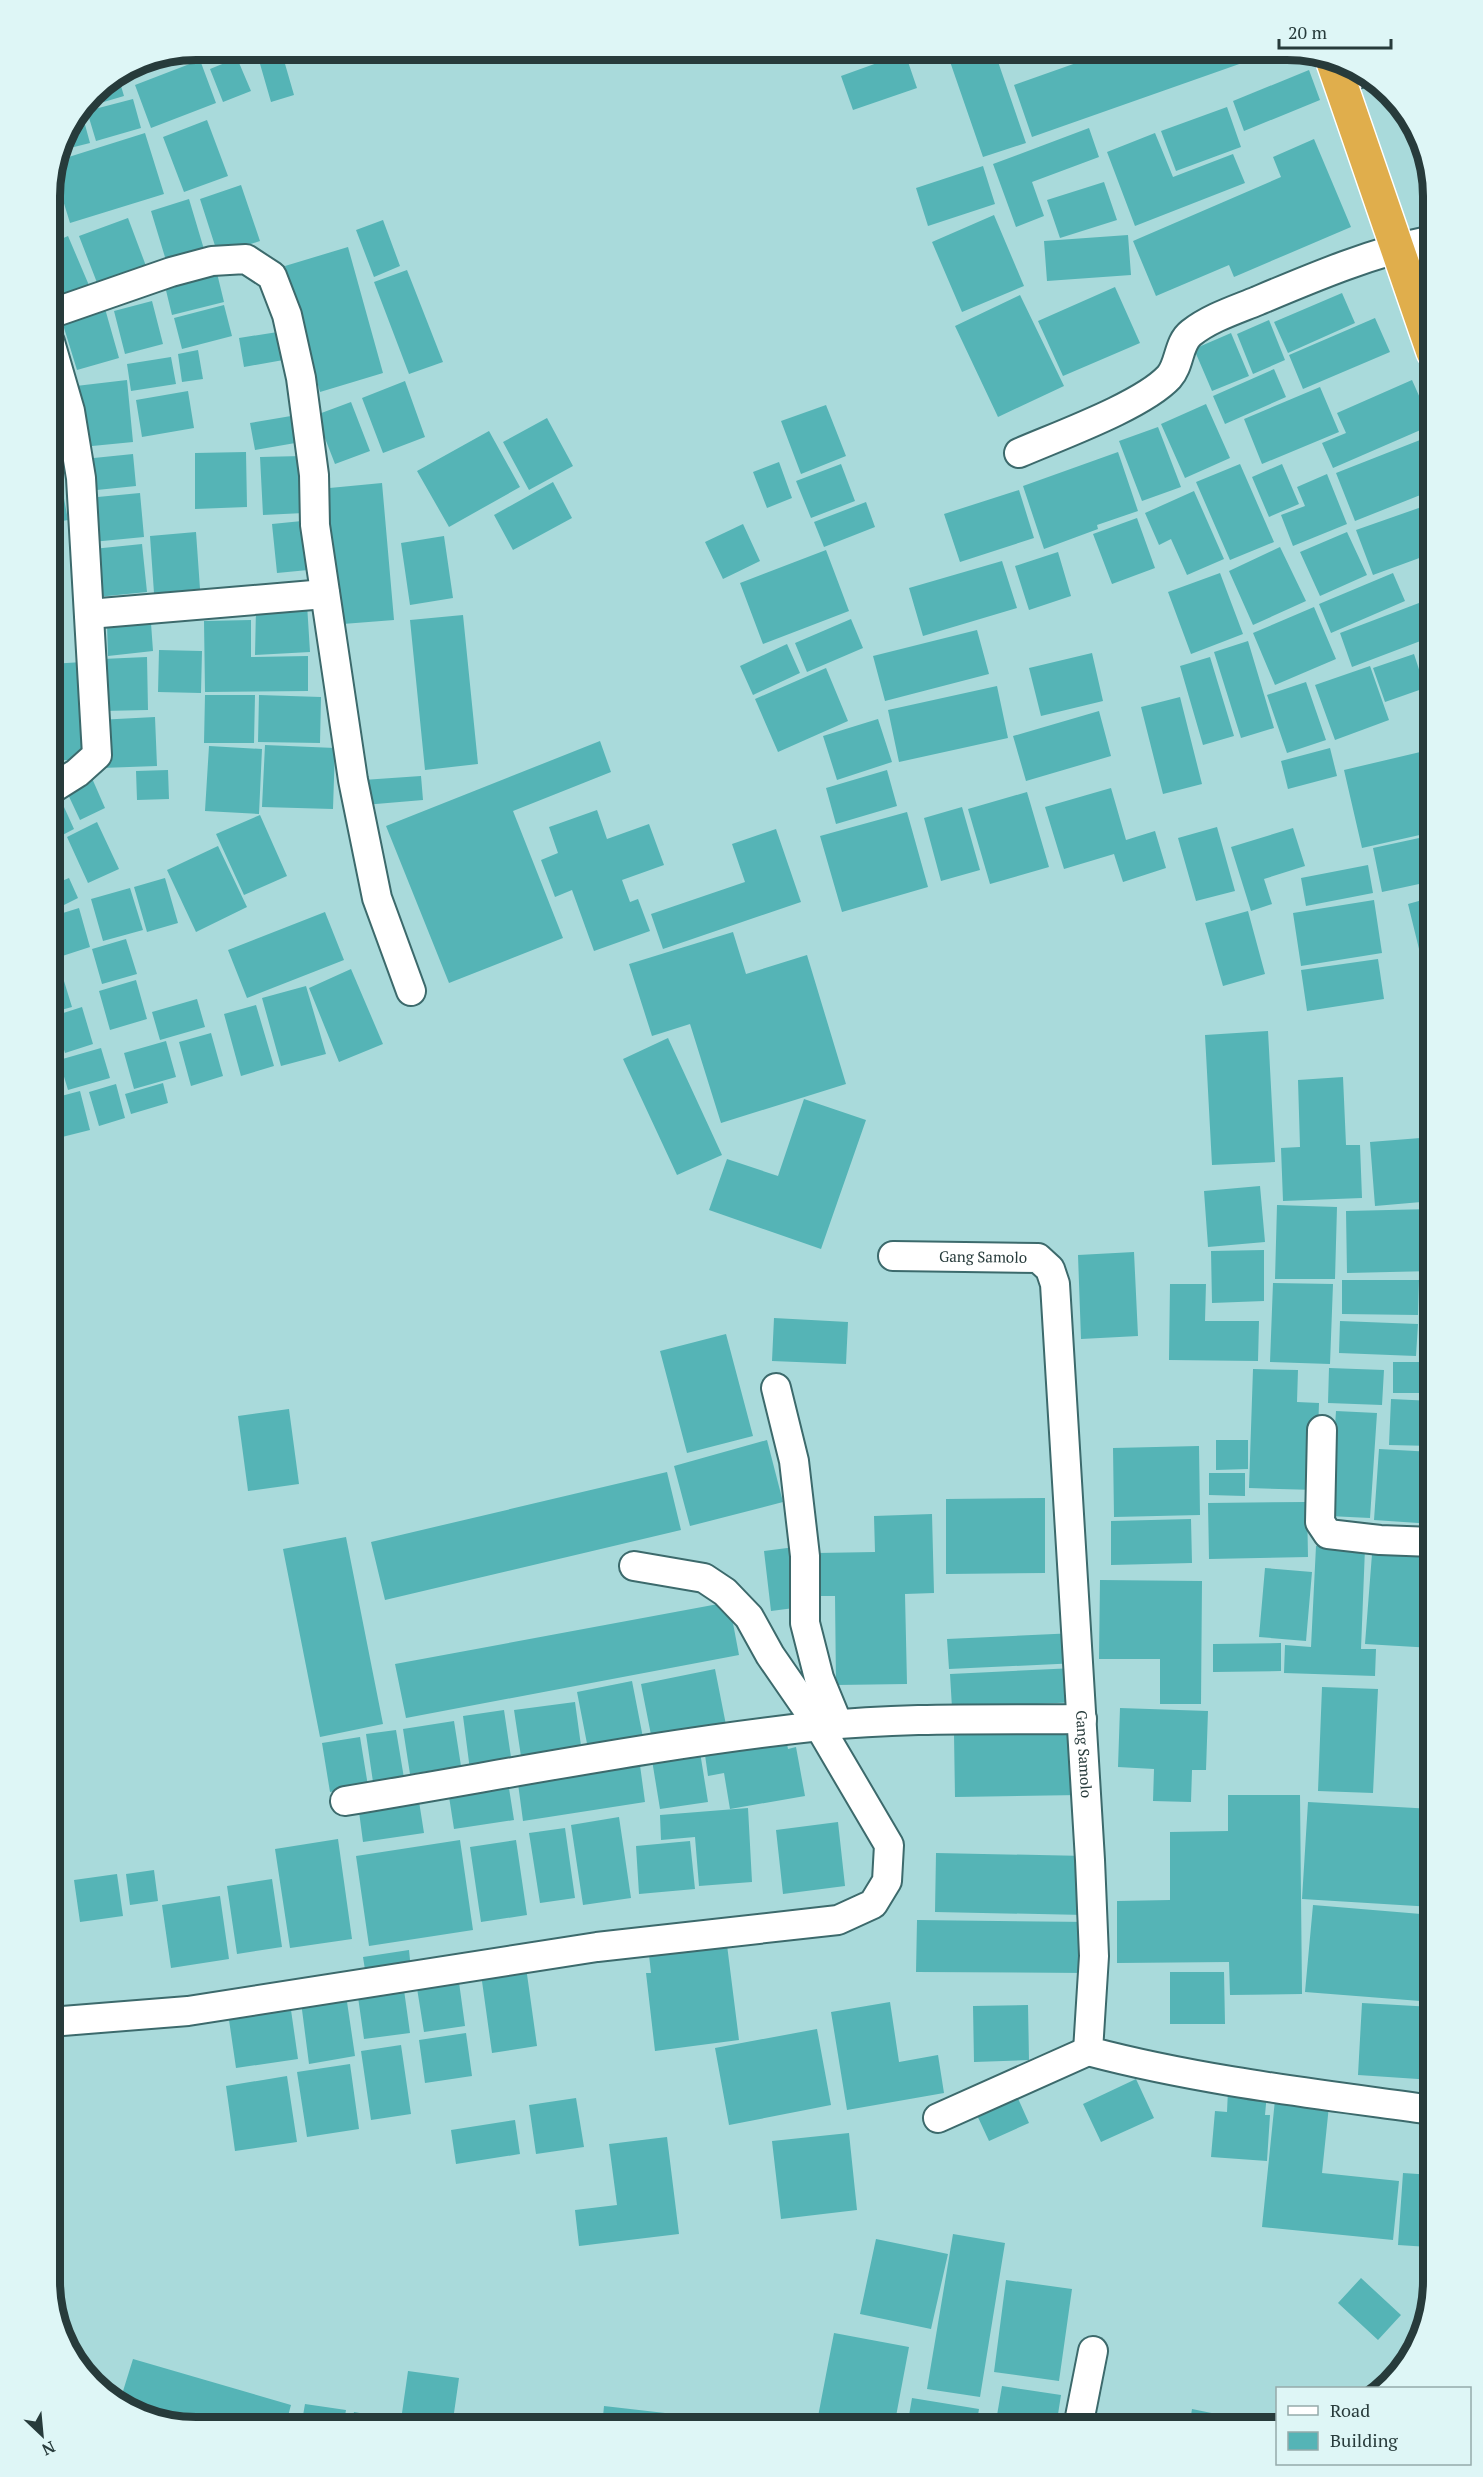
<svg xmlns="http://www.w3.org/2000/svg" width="1483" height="2477" font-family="'PT Serif',serif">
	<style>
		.building { fill: #55b4b6 }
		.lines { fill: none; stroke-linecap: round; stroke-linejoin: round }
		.minor-casing { stroke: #3c6a6c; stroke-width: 32 }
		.trunk-casing { stroke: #fff; stroke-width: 36 }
		.minor { stroke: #fff; stroke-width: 28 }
		.trunk { stroke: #e0ae4c; stroke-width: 33 }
		.labels { text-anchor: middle; stroke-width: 4.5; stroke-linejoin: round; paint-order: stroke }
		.street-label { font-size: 15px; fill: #273b3b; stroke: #def6f6 }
		.rim { fill: none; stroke: #273b3b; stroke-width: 8 }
	</style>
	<rect width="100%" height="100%" fill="#a9dadb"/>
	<path class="building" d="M256 50H281L294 95 271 102Z
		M946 50H994L1026 143 983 157Z
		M1113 50H1279L1032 137 1014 85Z
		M905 53 917 88 853 110 841 76Z
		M237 58 251 91 223 102 210 69Z
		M200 60 216 103 151 128 135 85Z
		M1309 70 1320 100 1244 131 1233 101Z
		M118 76 124 96 90 106 88 100 93 92Z
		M133 99 141 128 96 141 87 111Z
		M1227 107 1241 147 1176 171 1161 131Z
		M81 110 90 143 58 151 61 140Z
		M207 120 228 176 184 192 163 137Z
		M1089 128 1099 157 1032 182 1044 216 1016 227 993 164Z
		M145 133 164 194 70 223 54 171 56 161Z
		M1155 133 1173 177 1233 154 1245 183 1135 226 1107 152Z
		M1314 139 1351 227 1234 277 1229 265 1156 296 1133 241 1281 177 1273 157Z
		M983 166 995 204 928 226 916 188Z
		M1104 182 1117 220 1060 238 1047 200Z
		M241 185 260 241 218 255 200 199Z
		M189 199 206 256 168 267 151 211Z
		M994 215 1024 286 962 312 932 242Z
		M128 218 149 274 101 293 79 236Z
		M383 220 400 266 374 277 356 230Z
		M1128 235 1131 275 1047 281 1044 241Z
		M68 236 91 290 54 306 50 298V244Z
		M348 247 383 373 320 392 285 266Z
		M215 265 224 302 172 315 163 278Z
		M407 270 443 362 409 374 374 282Z
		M1115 287 1140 343 1063 376 1038 321Z
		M1342 293 1355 323 1288 353 1274 322Z
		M1020 295 1064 386 998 417 955 326Z
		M152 301 163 344 125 354 114 311Z
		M104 305 119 358 77 370 61 318Z
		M224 305 232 336 182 349 174 318Z
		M1375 318 1390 352 1303 389 1289 355Z
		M1269 320 1285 360 1253 374 1237 334Z
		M284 331 289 359 244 367 239 338Z
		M1231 333 1249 376 1212 391 1194 349Z
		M198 350 203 379 182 382 178 354Z
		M171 357 176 384 131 391 127 364Z
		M1274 369 1286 397 1225 424 1213 396Z
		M127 380 133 442 82 447 76 386Z
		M1412 380 1432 425 1333 468 1322 443 1346 433 1337 413Z
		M405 381 425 437 383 453 362 398Z
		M1320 387 1339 432 1262 464 1244 419Z
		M188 391 194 428 142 437 136 400Z
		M351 402 370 451 335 464 316 415Z
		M1206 404 1230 458 1185 478 1161 424Z
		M826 405 846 456 801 474 781 421Z
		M297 415 301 442 255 450 250 423Z
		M547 418 573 466 529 490 503 442Z
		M50 420 58 445 50 447Z
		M1158 427 1181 487 1142 501 1119 441Z
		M489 431 520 487 449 527 417 471Z
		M1420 440 1433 475V490L1355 521 1336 473Z
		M246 452 247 507 195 509V453Z
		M1118 452 1138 511 1097 525 1098 529 1044 549 1023 486Z
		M133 454 136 486 87 491 84 459Z
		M302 456 304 513 263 515 260 457Z
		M779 462 792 498 767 508 753 472Z
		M841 464 855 501 811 518 796 481Z
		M1240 464 1274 542 1230 560 1196 482Z
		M1282 464 1299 504 1269 517 1252 477Z
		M1327 474 1347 524 1293 546 1281 515 1305 506 1297 487Z
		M553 482 572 518 513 550 494 515Z
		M382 483 394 620 330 625 319 489Z
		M62 488 68 520 50 523V491Z
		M1019 490 1034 538 960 562 944 514Z
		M1194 491 1224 559 1187 575 1171 539 1159 545 1145 513Z
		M140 493 144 537 92 542 87 498Z
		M866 502 875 527 824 547 814 522Z
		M1433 503V553L1373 575 1356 530Z
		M1137 518 1155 568 1112 584 1093 534Z
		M302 521 308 570 277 573 272 524Z
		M743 524 760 561 723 579 705 542Z
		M56 531 62 565 50 567V532Z
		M196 532 200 589 154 593 150 536Z
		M1347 532 1367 575 1320 596 1300 552Z
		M444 536 453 598 410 605 401 543Z
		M142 544 147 592 97 597 93 549Z
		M1280 547 1306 601 1253 625 1229 571Z
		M826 550 849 611 763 644 740 583Z
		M1058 552 1071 596 1029 610 1015 566Z
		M1002 561 1017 608 923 636 909 588Z
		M1220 573 1243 634 1191 654 1168 592Z
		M1393 573 1405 601 1331 633 1319 604Z
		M1419 603 1431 637 1352 667 1340 633Z
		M307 604 310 652 255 655 256 608Z
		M1314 607 1336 659 1275 685 1253 633Z
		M463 615 478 764 425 770 410 620Z
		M851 619 863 648 807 672 795 643Z
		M251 620V657L308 656V691L205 692 204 621Z
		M151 623 153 651 108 656 107 624Z
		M977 630 989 674 885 701 873 656Z
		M1248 641 1274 728 1241 738 1214 652Z
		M787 644 800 673 753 695 740 666Z
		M159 650 202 651 201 693 158 692Z
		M1092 653 1103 701 1041 716 1029 668Z
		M1414 654 1425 688 1385 702 1373 668Z
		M1433 654V697L1420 658Z
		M147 657 148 710 103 711 102 659Z
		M1210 657 1234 736 1203 745 1180 666Z
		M83 662 86 759 50 761V664Z
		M1370 666 1389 720 1335 740 1315 685Z
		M826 668 848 721 778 752 755 699Z
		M1306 682 1326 740 1287 753 1267 695Z
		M997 686 1008 738 899 762 888 710Z
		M205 695H255L254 743H204Z
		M259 695 321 697 320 743 258 742Z
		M1180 697 1202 784 1163 794 1141 707Z
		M1099 711 1111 756 1026 781 1013 736Z
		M155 717 157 766 101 768 98 720Z
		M878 719 892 762 837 780 823 736Z
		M600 741 611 772 513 811 563 938 449 983 386 826Z
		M265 745 335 748 333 809 262 807Z
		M209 746 262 749 259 814 205 811Z
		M1330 748 1337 776 1288 789 1281 761Z
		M1433 749V832L1362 848 1344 770Z
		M168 770 169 799 137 800 136 771Z
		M887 770 897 806 836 824 826 788Z
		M91 776 105 808 80 820 65 788Z
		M421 776 423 800 364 805 363 780Z
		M1111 788 1126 840 1155 831 1166 868 1123 882 1114 854 1064 869 1045 807Z
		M1027 792 1049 867 990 884 968 809Z
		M59 796 74 829 53 840 50 832V800Z
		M962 807 980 870 941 881 924 818Z
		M597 810 607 839 649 824 664 865 622 880 630 902 638 899 650 931 594 951 572 890 555 897 541 860 558 853 549 827Z
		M907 812 928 887 842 912 820 836Z
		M260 815 287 876 244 895 216 834Z
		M97 822 119 869 88 883 67 837Z
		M1217 827 1235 891 1196 901 1178 838Z
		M1293 828 1305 866 1264 879 1272 904 1251 911 1231 847Z
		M776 829 801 902 663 949 651 914 745 882 732 844Z
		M1433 835V881L1382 892 1373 848Z
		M218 846 247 907 196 932 167 870Z
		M50 854 60 878 50 882Z
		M1368 865 1373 893 1306 906 1301 878Z
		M69 878 78 898 50 912V886Z
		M165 878 178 923 147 932 134 887Z
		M130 888 143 930 103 941 91 899Z
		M1433 897V950L1420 953 1408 904Z
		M1374 900 1382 953 1301 966 1293 913Z
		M79 908 90 947 50 960V917Z
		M1248 911 1265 974 1223 986 1205 923Z
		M325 912 344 960 247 998 228 950Z
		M733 932 746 974 807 955 846 1084 721 1123 690 1024 652 1036 629 964Z
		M126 939 137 974 102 984 92 949Z
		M1378 959 1384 999 1307 1011 1301 970Z
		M60 968 72 1007 50 1013V971Z
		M351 969 383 1044 339 1062 309 988Z
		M1433 978V999H1432L1429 979Z
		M136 980 147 1019 110 1030 99 991Z
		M306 986 326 1054 281 1066 262 998Z
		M197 999 205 1027 160 1040 152 1012Z
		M256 1005 274 1066 241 1076 224 1014Z
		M82 1007 93 1044 65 1053 54 1016Z
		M50 1023 59 1051 50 1054Z
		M1268 1031 1275 1162 1212 1165 1205 1035Z
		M211 1033 223 1076 191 1086 179 1042Z
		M1433 1034V1097H1432L1421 1037Z
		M668 1038 722 1155 677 1175 623 1059Z
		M166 1041 176 1077 134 1089 124 1053Z
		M101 1048 110 1078 68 1090 59 1060Z
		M1343 1077 1346 1145H1360L1362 1198 1283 1201 1281 1148 1300 1147 1298 1080Z
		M163 1083 168 1103 131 1114 125 1094Z
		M116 1084 125 1118 99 1126 89 1092Z
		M80 1091 90 1130 50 1140V1099Z
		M804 1099 866 1120 821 1249 709 1210 727 1159 778 1176Z
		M1433 1137V1201L1375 1206 1370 1142Z
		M1260 1186 1265 1242 1208 1247 1204 1191Z
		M1277 1205 1337 1207 1335 1279H1275Z
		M1432 1209 1433 1271 1347 1273 1346 1211Z
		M1264 1250V1301L1212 1303 1211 1251Z
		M1134 1252 1138 1336 1081 1339 1078 1255Z
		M1342 1280H1419L1418 1315 1342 1314Z
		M1433 1282V1333L1427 1334 1422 1283Z
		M1273 1283 1333 1284 1330 1364 1270 1362Z
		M1170 1284H1206L1205 1321H1259L1258 1361 1169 1360Z
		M774 1318 848 1322 846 1364 772 1361Z
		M1340 1321 1418 1324 1416 1356 1339 1353Z
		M726 1334 753 1436 687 1453 660 1351Z
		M1422 1347H1433V1393H1393V1362H1422Z
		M1329 1368 1384 1370 1382 1405 1328 1403Z
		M1253 1369 1298 1370 1297 1402 1319 1403 1316 1490 1249 1488Z
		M1391 1399 1433 1401V1446L1389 1445Z
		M289 1409 299 1484 248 1491 238 1416Z
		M1336 1411 1377 1413 1370 1518 1329 1516Z
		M767 1440 783 1502 690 1526 674 1466Z
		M1216 1440H1248V1469L1216 1470Z
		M1199 1446 1200 1515 1114 1517 1113 1448Z
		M1379 1449 1433 1452V1524L1374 1520Z
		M667 1472 681 1530 385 1600 371 1542Z
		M1209 1473H1245V1496L1209 1495Z
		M1045 1498V1573L946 1574V1499Z
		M1307 1502 1308 1557 1209 1559 1208 1503Z
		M932 1514 934 1593 905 1594 907 1684 836 1685 835 1596H818L817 1553 875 1552 874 1516Z
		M1191 1519 1192 1563 1111 1565V1521Z
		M346 1537 383 1724 320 1737 283 1549Z
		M1316 1546 1365 1548 1361 1649H1376L1375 1676 1284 1673 1285 1645 1311 1647Z
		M795 1547 802 1607 771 1611 764 1551Z
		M1372 1554 1433 1558V1648L1365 1644Z
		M1265 1568 1312 1572 1306 1641 1259 1637Z
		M1100 1580 1202 1581 1201 1704H1160V1659H1099Z
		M729 1602 739 1655 406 1718 395 1664Z
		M1076 1633 1078 1663 949 1669 947 1639Z
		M1281 1643V1671L1213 1672V1644Z
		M1075 1668 1077 1702 952 1708 950 1674Z
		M715 1669 726 1725 652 1740 641 1684Z
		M632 1681 645 1748 590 1759 577 1692Z
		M1322 1687 1378 1689 1373 1793 1318 1791Z
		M575 1702 582 1753 522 1763 514 1710Z
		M1120 1708 1208 1711 1206 1770H1192L1191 1802 1153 1801 1154 1769 1118 1767Z
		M504 1710 512 1764 470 1770 463 1716Z
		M1430 1718H1433V1778L1423 1777Z
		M454 1721 461 1766 410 1774 403 1729Z
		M396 1730 404 1778 373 1782 366 1734Z
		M1079 1733 1080 1795 955 1797 954 1734Z
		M785 1734 788 1749 796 1747 805 1796 730 1809 724 1773 708 1776 704 1748Z
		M360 1737 368 1786 330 1792 322 1743Z
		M700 1752 708 1802 660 1809 652 1760Z
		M639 1758 645 1802 523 1821 517 1776Z
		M508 1782 514 1820 454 1829 448 1790Z
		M418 1795 424 1833 363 1842 358 1804Z
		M1228 1795H1300L1302 1994 1230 1995 1229 1962 1117 1963V1901L1170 1900V1832L1228 1831Z
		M1308 1802 1433 1809V1907L1302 1899Z
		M748 1808 752 1882 699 1886 695 1837 661 1840 660 1815Z
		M619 1817 631 1898 583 1905 571 1825Z
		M838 1822 845 1886 783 1894 776 1830Z
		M565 1828 575 1898 540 1903 529 1833Z
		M338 1839 352 1939 290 1948 275 1849Z
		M460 1840 473 1930 369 1946 356 1856Z
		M516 1840 527 1915 481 1922 470 1847Z
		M690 1841 695 1889 639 1894 636 1846Z
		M936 1853 1086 1856 1085 1915 935 1912Z
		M154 1870 158 1901 130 1905 126 1874Z
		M117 1874 123 1916 80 1922 74 1880Z
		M272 1879 282 1947 237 1954 227 1886Z
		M220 1896 229 1959 171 1968 162 1905Z
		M1313 1905 1433 1915V2002L1305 1992Z
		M917 1920 1090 1922 1089 1973 916 1972Z
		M727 1945 739 2040 655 2051 646 1973H651L649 1955Z
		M409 1950 411 1970 366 1976 363 1957Z
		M526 1967 537 2046 492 2053 481 1974Z
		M1170 1972H1224L1225 2024H1170Z
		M458 1975 465 2026 424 2032 416 1982Z
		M404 1990 410 2033 364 2039 358 1997Z
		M346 1995 355 2056 309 2064 301 2002Z
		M890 2002 899 2062 938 2055 944 2093 847 2110 831 2012Z
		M290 2003 298 2059 236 2068 228 2013Z
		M1362 2003 1433 2007V2080L1358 2075Z
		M1028 2005 1029 2060 974 2062 973 2006Z
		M817 2029 831 2105 729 2125 715 2048Z
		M466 2033 472 2076 425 2083 419 2040Z
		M401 2045 411 2114 371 2120 361 2051Z
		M350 2064 359 2129 307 2137 297 2072Z
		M287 2076 297 2142 235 2151 226 2086Z
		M1136 2079 1154 2118 1101 2142 1083 2104Z
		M1228 2090 1267 2093 1265 2115H1270L1267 2161 1211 2157 1215 2111 1227 2112Z
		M1276 2090 1330 2096 1322 2173 1399 2181 1393 2240 1262 2227Z
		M1016 2094 1029 2123 989 2141 976 2113Z
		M576 2098 584 2147 536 2154 529 2105Z
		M515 2120 520 2154 456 2164 451 2130Z
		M849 2133 857 2210 781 2219 772 2141Z
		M667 2137 679 2234 579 2246 575 2210 617 2205 609 2144Z
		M1403 2173 1433 2175 1429 2247 1398 2245Z
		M953 2234 1005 2243 980 2397 927 2389Z
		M876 2239 948 2254 931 2329 860 2314Z
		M1361 2278 1401 2315 1378 2340 1338 2303Z
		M1006 2280 1072 2289 1059 2381 994 2372Z
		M834 2333 909 2347 894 2427H816Z
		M133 2359 291 2405 285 2427H187L119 2404Z
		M408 2371 459 2378 452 2427H400Z
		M1002 2386 1061 2395 1056 2427H995Z
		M912 2398 979 2409 976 2427H907Z
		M305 2404 346 2410 343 2427H301Z
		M604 2406 665 2413 663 2427H602Z
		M1192 2409 1231 2417 1229 2427H1189Z
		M354 2412 394 2419 392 2427H351Z"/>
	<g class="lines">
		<defs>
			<g id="minor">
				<path d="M1340 81 1362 72"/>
				<path d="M50 314 171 272 212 261 246 259 272 276 287 315 301 378 314 475 315 525 353 780 377 898 411 991"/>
				<path d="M1019 453C1058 436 1142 406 1169 377 1180 365 1178 343 1191 333 1210 318 1235 310 1257 301 1314 277 1373 252 1433 240"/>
				<path d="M89 614 325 594"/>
				<path d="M50 790 77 773 97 755 81 478 70 411 50 342"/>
				<path id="s1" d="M893 1256 1038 1258 1050 1269 1055 1284 1090 1860 1094 1956 1088 2051C1201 2081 1318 2094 1433 2110"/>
				<path d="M776 1388 794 1461 805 1556V1623L819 1678 838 1724"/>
				<path d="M1322 1430 1320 1522 1328 1534 1380 1540 1433 1542"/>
				<path d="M345 1801C503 1775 661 1743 820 1726 907 1717 995 1720 1082 1719"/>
				<path d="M50 2022 188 2011 597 1947 838 1920 873 1904 887 1881 889 1845 819 1726 770 1655 749 1617 725 1592 704 1578 634 1566"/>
				<path d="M938 2118 1088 2051"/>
				<path d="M1078 2427 1093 2351"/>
			</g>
			<path id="trunk" d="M1333 62 1433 352"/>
		</defs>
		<use href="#minor" class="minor-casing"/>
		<use href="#trunk" class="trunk-casing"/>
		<use href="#minor" class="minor"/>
		<use href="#trunk" class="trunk"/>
	</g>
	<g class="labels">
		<g class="street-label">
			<text dy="5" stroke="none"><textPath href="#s1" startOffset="90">Gang Samolo</textPath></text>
			<text dy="5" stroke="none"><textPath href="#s1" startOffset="648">Gang Samolo</textPath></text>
		</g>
	</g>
	<path d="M0 0H1483V2477H0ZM196 60H1287A136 136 0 0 1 1423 196V2281A136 136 0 0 1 1287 2417H196A136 136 0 0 1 60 2281V196A136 136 0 0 1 196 60Z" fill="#def6f6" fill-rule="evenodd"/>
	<path class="rim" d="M196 60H1287A136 136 0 0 1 1423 196V2281A136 136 0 0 1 1287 2417H196A136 136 0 0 1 60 2281V196A136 136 0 0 1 196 60Z"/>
	<rect x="1276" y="2387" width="195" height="78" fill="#def6f6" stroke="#95abab" stroke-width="1.5"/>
	<rect x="1288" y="2406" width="30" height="9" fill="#ffffff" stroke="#95abab" stroke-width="1.5"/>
	<text x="1330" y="2417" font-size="18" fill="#273b3b">Road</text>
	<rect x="1288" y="2432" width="30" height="18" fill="#55b4b6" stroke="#95abab" stroke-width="1.5"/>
	<text x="1330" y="2447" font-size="18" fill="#273b3b">Building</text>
	<g transform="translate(42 2435) rotate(154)" stroke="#def6f6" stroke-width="4.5" paint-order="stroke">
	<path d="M0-4.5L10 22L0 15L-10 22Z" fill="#273b3b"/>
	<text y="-9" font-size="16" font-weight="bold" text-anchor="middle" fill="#273b3b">N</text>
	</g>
	<path d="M1279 39v9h112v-9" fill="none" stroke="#273b3b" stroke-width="3"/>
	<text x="1288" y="39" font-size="18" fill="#273b3b" stroke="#def6f6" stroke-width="4.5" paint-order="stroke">20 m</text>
</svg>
